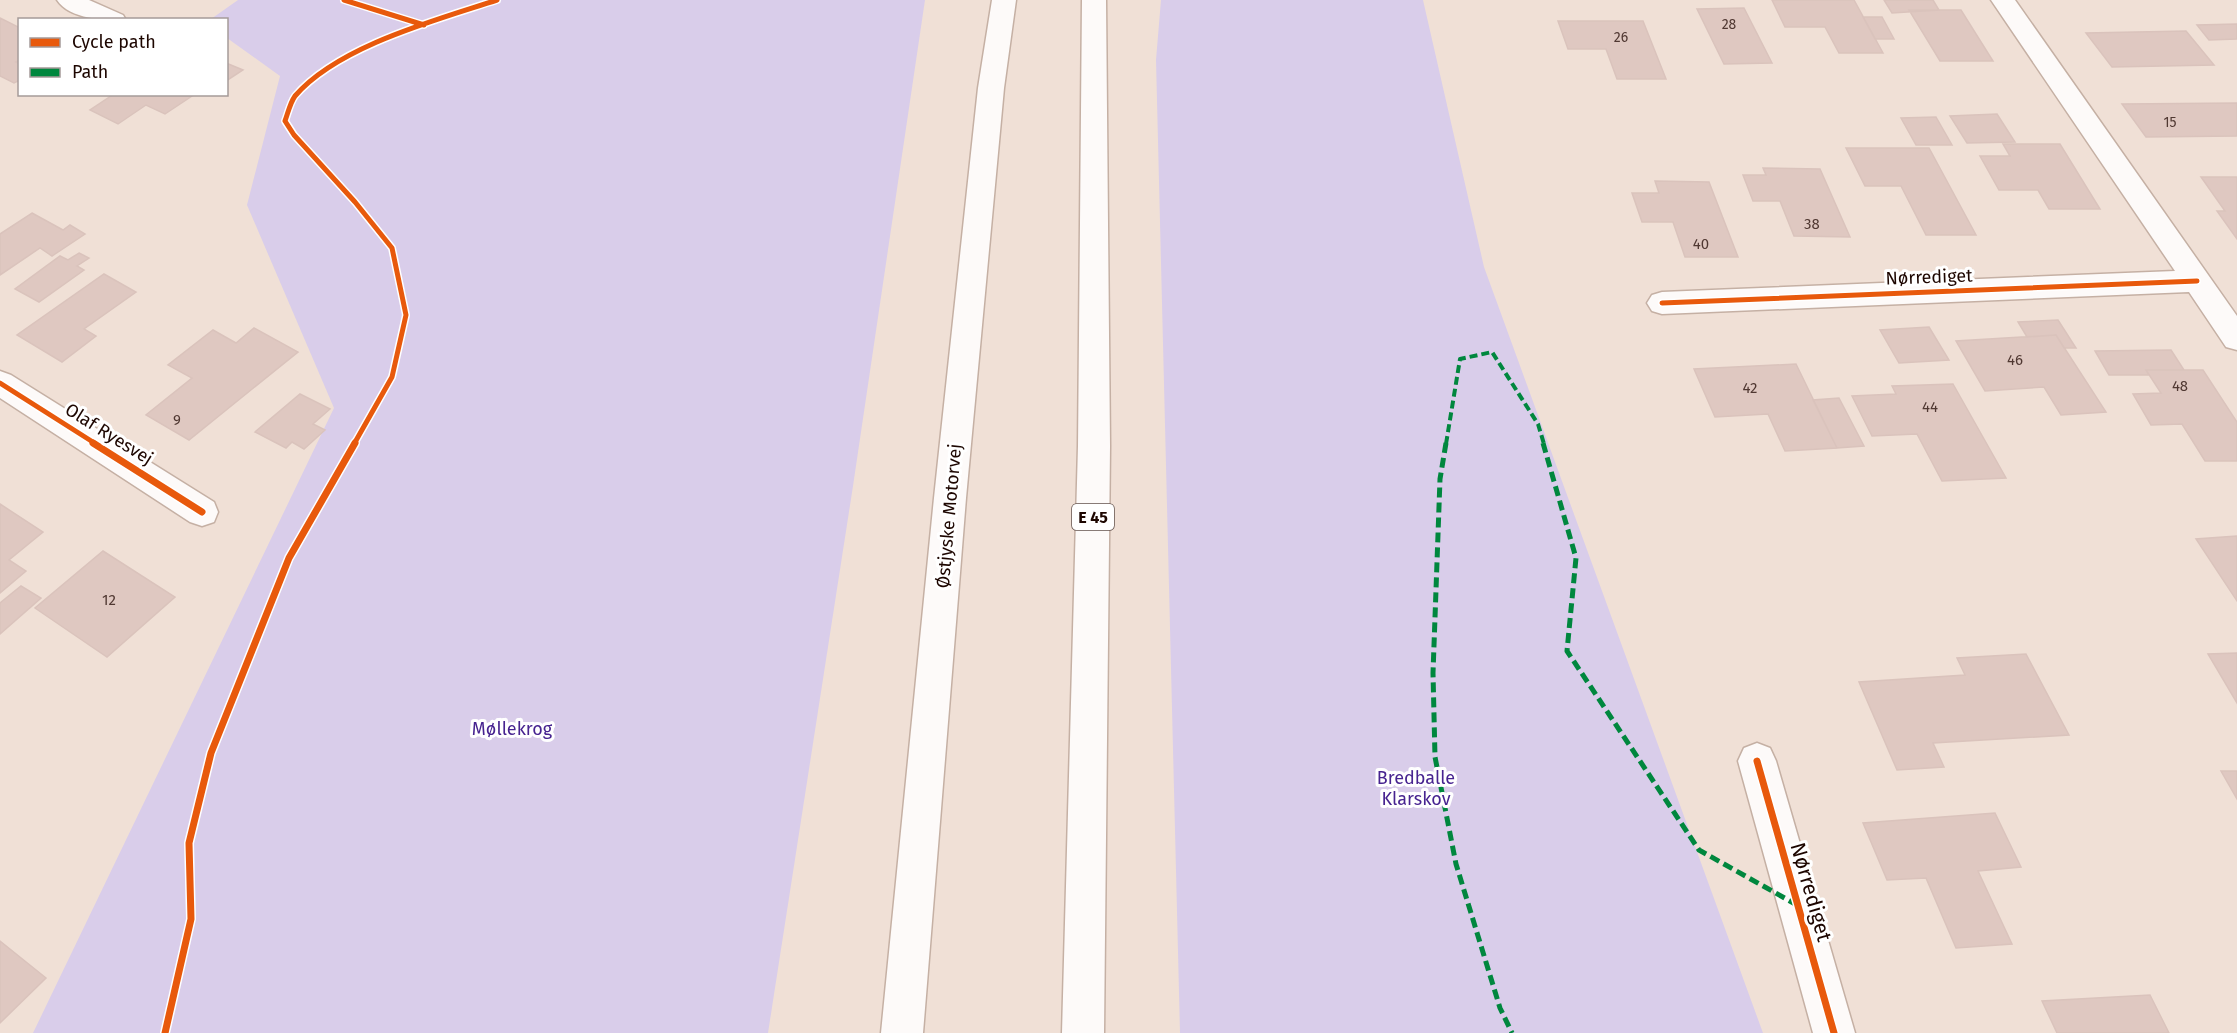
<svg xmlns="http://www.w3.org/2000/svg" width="2237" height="1033" font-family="'Fira Sans',sans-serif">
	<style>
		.green { fill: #d9cdea }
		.building { fill: #dfc8c1; stroke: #dac3bc; stroke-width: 1.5 }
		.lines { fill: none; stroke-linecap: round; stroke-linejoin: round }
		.street-casing { stroke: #c5b0a4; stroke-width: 3 }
		.highway-casing { stroke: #c5b0a4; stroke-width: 3 }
		.street { fill: #fdfaf9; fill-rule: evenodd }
		.highway { fill: #fdfaf9; fill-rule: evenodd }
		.quiet-far1 { stroke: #00873e; stroke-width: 4; stroke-dasharray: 8 4; stroke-linecap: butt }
		.quiet { stroke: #00873e; stroke-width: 5; stroke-dasharray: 10 5; stroke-linecap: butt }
		.cycleway-far1-casing { stroke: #fff; stroke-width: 8 }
		.cycleway-casing { stroke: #fff; stroke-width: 10 }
		.cycleway-far1 { stroke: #e8590c; stroke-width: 5 }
		.cycleway { stroke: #e8590c; stroke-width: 7 }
		.labels { text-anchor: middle; stroke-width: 6; stroke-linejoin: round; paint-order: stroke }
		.far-number-label { font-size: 14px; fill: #503832 }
		.number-label { font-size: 15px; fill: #503832 }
		.shield { fill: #fff; stroke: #61514c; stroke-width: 1.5 }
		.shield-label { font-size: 16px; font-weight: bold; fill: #1d0600 }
		.street-label { font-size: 18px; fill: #1d0600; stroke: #fff }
		.park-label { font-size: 18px; fill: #472390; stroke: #fff }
		.near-street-label { font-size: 21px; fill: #1d0600; stroke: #fff }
	</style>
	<rect width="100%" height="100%" fill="#f0e0d6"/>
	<path class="green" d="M238 0H925L853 486 768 1033H33L334 408 247 205 280 76 227 38 226 20 211 19Z
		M1161 0H1423L1484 267 1763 1033H1180L1156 60Z"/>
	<path class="building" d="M1772 0H1854L1883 53H1839L1825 27H1785Z
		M1884 0H1933L1939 10 1892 13Z
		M1744 8 1772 63 1724 64 1697 9Z
		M1909 10H1961L1993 61H1940Z
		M1863 17H1882L1894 39H1875Z
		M0 18 20 28V60L16 62 20 64V80L14 83 0 76Z
		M1558 21H1643L1666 79H1617L1606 49H1568Z
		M2237 24V39L2209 40 2197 25Z
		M2186 31 2214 65 2112 67 2086 33Z
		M226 63 243 70 226 81Z
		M114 94H195L165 114 146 105 118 124 90 110Z
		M2237 103V136L2146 137 2122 104Z
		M1997 114 2015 142 1967 143 1950 116Z
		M1936 117 1952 145H1916L1901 118Z
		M2003 144H2060L2100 209H2049L2038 190H1999L1980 156H2010Z
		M1846 148H1929L1976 235H1926L1901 186H1865Z
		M1763 168 1820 169 1850 237 1794 236 1780 201H1753L1743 175H1766Z
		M2201 177H2237V239L2217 211H2225Z
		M1655 181 1709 182 1738 257H1685L1673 222H1642L1632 193H1659Z
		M32 213 63 230 70 225 85 234 52 256 40 248 0 275V234Z
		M79 253 89 258 77 266 84 270 39 302 15 289 60 256 68 260Z
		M104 274 136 292 84 329 96 336 62 362 17 335Z
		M2058 320 2076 348H2064L2056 335 2027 337 2018 322Z
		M1929 327 1949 360 1899 363 1880 330Z
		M254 328 298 352 189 440 146 415 192 378 168 365 213 330 236 343Z
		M2056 335 2106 412 2061 415 2044 387 1985 391 1956 341Z
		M2171 350 2184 370H2146L2149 375H2109L2095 351Z
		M1796 364 1837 448 1785 451 1768 414 1715 417 1694 369Z
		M2146 370H2203L2237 422V461H2205L2182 424 2151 425 2133 394 2161 393Z
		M1953 384 2006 478 1942 481 1917 434 1872 436 1852 396 1896 394 1892 386Z
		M300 394 330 409 313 424 325 430 304 449 292 442 286 448 255 432Z
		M1839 398 1864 446 1837 448 1813 400Z
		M0 504 43 532 9 560 26 571 0 593Z
		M2237 536V601L2196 539Z
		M103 551 175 597 107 657 35 608Z
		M21 586 41 598 0 634V603Z
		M2237 653V703L2208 654Z
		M2026 654 2069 735 1933 743 1944 767 1897 770 1859 682 1965 675 1957 658Z
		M2221 771H2237V799Z
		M1995 813 2021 867 1978 871 2012 944 1956 948 1926 878 1887 880 1863 823Z
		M0 941 46 978 0 1023Z
		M2150 995 2169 1033H2057L2042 1001Z"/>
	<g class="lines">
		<defs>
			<path id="street" d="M57 0H89L123 15 126 20C105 20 70 20 57 0Z
				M1991 0H2015L2237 316V350L2226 347 2189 292 1662 314 1652 311 1647 303 1652 295 1662 292 2175 271Z
				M0 371 11 375 214 502 218 512 214 522 202 526 190 522 0 398Z
				M1757 743 1770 748 1776 761 1855 1033H1813L1738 761 1744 748Z"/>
			<path id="highway" d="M992 0H1016L1004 88 966 498 923 1033H881L934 498 978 88Z
				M1082 0H1106L1110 446 1104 1033H1062L1078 446Z"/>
		</defs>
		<use href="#street" class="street-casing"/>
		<use href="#highway" class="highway-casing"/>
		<use href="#street" class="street"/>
		<use href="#highway" class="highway"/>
		<path class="quiet-far1" d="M1446 444 1460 359 1492 352 1538 424 1544 444"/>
		<path class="quiet" d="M1446 443 1440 479 1433 673 1435 757 1456 864 1500 1008 1512 1033
			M1543 443 1576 558 1567 651 1699 850 1797 905"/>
		<defs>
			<path id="cycleway-far1" d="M344 0 424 25
				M1662 303 2197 281
				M0 383 96 444
				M354 444 392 377 406 315 392 248 355 202 294 135 285 121C288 113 290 103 295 96 338 46 436 20 497 0"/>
			<path id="cycleway" d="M93 443 202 512
				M1757 761 1834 1033
				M165 1033 191 919 189 843 211 753 289 558 355 443"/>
		</defs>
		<use href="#cycleway-far1" class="cycleway-far1-casing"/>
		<use href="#cycleway" class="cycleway-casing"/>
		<use href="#cycleway-far1" class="cycleway-far1"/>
		<use href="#cycleway" class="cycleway"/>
	</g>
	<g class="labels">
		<g class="far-number-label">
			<text x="1729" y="29">28</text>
			<text x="1621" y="42">26</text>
			<text x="2170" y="127">15</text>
		</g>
		<g class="number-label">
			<text x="1812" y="229">38</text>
			<text x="1701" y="249">40</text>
			<text x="2015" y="365">46</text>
			<text x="2180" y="391">48</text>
			<text x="1750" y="393">42</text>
			<text x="1930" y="412">44</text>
			<text x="177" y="425">9</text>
			<text x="109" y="605">12</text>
		</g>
		<rect class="shield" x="1072" y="504" width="42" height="26" rx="4.5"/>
		<g class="shield-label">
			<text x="1093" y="523">E 45</text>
		</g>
		<g class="street-label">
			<text transform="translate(1929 277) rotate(-2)" y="6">Nørrediget</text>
			<text transform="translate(109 434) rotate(32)" y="6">Olaf Ryesvej</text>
			<text transform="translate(949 516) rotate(-85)" y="6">Østjyske Motorvej</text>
		</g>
		<g class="park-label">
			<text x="512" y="735">Møllekrog</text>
			<text x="1416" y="784">Bredballe<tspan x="1416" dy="21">Klarskov</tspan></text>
		</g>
		<g class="near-street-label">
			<text transform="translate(1811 892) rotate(74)" y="7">Nørrediget</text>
		</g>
	</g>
	<rect x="18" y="18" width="210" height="78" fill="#ffffff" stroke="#a59b99" stroke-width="1.5"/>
	<rect x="30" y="38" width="30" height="9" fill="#e8590c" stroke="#a59b99" stroke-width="1.5"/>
	<text x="72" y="48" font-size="18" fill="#1d0600">Cycle path</text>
	<rect x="30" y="68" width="30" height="9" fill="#00873e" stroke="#a59b99" stroke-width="1.5"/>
	<text x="72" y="78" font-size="18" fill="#1d0600">Path</text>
</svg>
